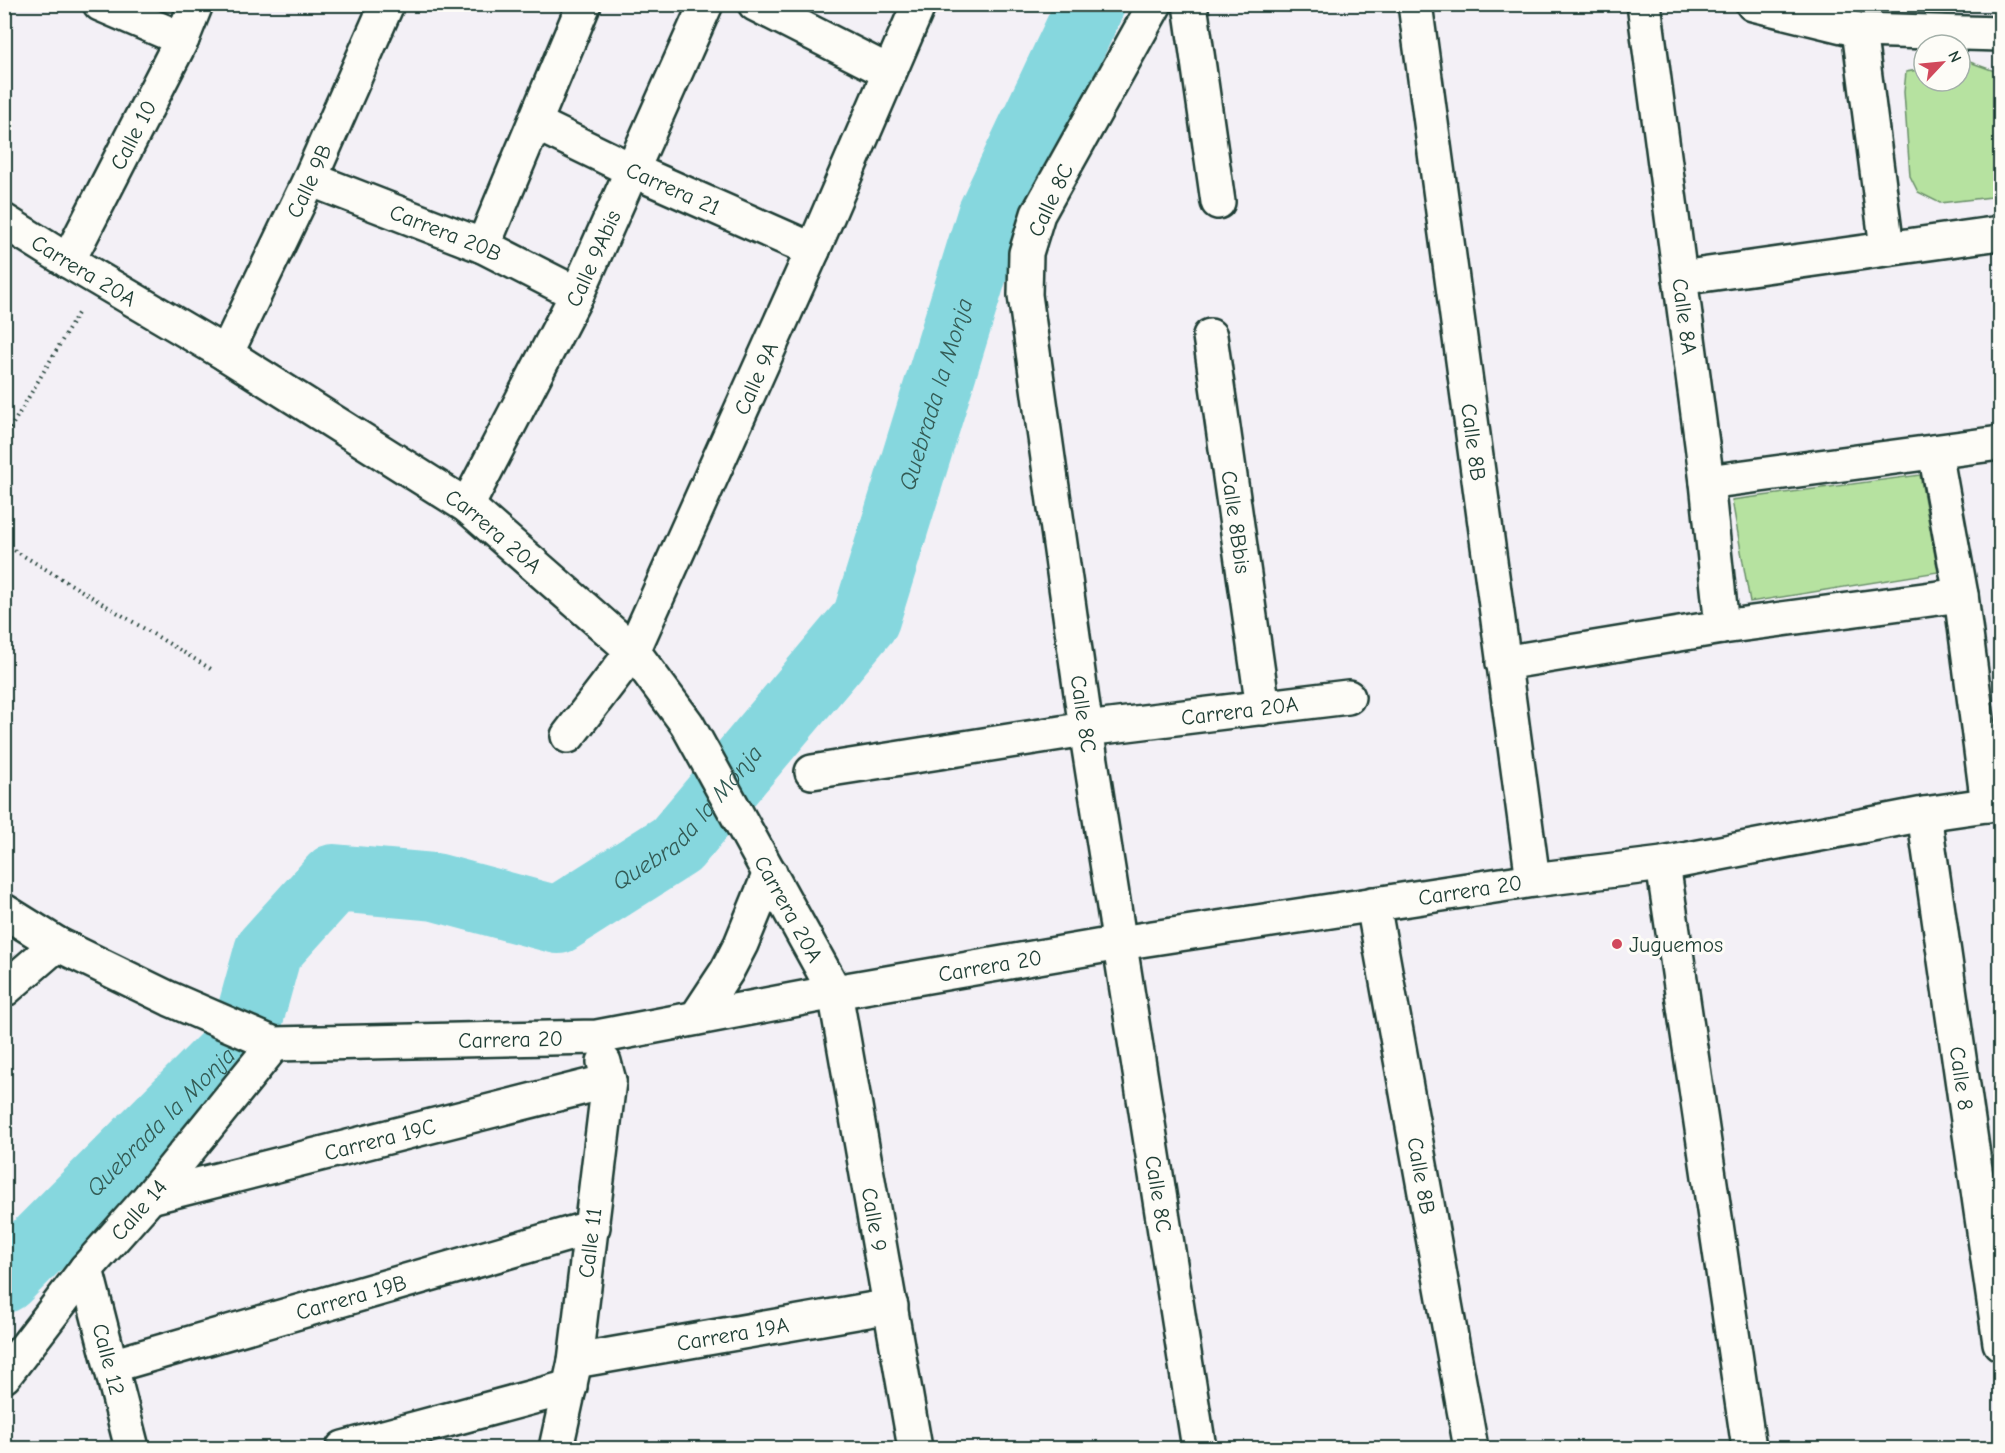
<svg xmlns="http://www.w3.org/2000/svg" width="2005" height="1453" font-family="'Comic Neue',sans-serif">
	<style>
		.green { fill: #b6e2a0; stroke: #6a906a; stroke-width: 1.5 }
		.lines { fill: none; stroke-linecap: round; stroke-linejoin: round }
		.river { stroke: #86d7de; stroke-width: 68 }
		.minor-casing { stroke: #1f3d34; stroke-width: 38 }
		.path { stroke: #1f3d34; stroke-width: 4; stroke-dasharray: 1.5 4.5; stroke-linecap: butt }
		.minor { stroke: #fdfcf7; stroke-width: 33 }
		.poi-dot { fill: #d1495b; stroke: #fdfcf7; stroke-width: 2 }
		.labels { text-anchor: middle; stroke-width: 6; stroke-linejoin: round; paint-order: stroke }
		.street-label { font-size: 22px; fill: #1f3d34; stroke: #fdfcf7 }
		.poi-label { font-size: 22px; fill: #1f3d34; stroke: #fdfcf7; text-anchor: start }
		.water-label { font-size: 24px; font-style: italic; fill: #345c56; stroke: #fdfcf7 }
	</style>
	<rect width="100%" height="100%" fill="#f3f0f6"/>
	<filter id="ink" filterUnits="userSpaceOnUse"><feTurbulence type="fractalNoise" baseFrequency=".0167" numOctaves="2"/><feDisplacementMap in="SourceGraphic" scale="12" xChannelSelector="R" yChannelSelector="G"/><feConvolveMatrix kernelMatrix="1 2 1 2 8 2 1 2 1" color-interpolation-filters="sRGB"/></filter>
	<g filter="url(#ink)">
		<path class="green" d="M1967 61 2000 73V196L1940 203 1918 192 1910 176 1904 92 1906 72 1924 69V81H1960V63Z
			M1920 475 1938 572 1750 602 1732 500Z"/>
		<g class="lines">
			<path class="river" id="s1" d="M4 1279 244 1038 268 951 334 878 435 887 558 920 676 845 866 619 991 215 1091 4"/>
			<defs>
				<g id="minor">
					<path d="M100 4 182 39"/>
					<path d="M755 4 889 72"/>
					<path id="s2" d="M1155 4 1038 214 1026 253 1025 295 1086 729 1199 1448"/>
					<path d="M1190 4 1218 202"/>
					<path id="s3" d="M1415 4 1533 880"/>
					<path id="s4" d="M1644 4 1707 482 1722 627"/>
					<path d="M1753 4 1859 30 2000 34"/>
					<path d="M1859 30 1887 248"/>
					<path id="s5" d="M535 123 632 170 813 250"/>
					<path id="s6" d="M310 179 483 246 577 294"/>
					<path id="s7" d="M4 221 68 261 226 354 467 506 633 651 687 724 835 992 915 1448"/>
					<path d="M483 246 584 4"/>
					<path id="s8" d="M68 261 182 39 196 4"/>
					<path d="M1680 278 2000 233"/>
					<path id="s9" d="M1210 336 1263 708"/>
					<path id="s10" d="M226 354 310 179 387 4"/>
					<path d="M1935 452 1961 595 1988 805"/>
					<path d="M1707 482 2000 443"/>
					<path id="s11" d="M467 506 577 294 706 4"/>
					<path d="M1503 663 1722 627 1961 595"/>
					<path id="s12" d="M568 736 633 651 813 250 919 4"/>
					<path id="s13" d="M812 772 1086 729 1348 697"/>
					<path id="s14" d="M1924 814 2000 1343"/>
					<path d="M1663 864 1749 1448"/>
					<path id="s15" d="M1373 904 1471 1448"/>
					<path id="s16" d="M4 911 57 944 170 999 274 1044 597 1037 835 992 1120 943 1533 880 1663 864 1924 814 2000 803"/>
					<path d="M4 990 57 944"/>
					<path d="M696 1018 727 971 741 944 770 873"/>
					<path id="s17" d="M150 1197 609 1081"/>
					<path id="s18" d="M86 1269 132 1448"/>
					<path id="s19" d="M575 1361 891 1306"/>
					<path id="s20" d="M111 1366 593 1227"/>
					<path id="s21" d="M4 1376 86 1269 150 1197 274 1044"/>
					<path d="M343 1448 570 1387"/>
					<path id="s22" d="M556 1448 575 1361 609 1081 604 1062"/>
				</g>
			</defs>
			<use href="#minor" class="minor-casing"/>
			<path class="path" d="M4 439 80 310
				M4 544 211 669"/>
			<use href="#minor" class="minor"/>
		</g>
	</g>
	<circle class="poi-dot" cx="1617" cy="944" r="6"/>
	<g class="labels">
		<g class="street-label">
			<text dy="8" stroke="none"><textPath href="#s8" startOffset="142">Calle 10</textPath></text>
			<text dy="8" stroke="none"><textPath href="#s10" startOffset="192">Calle 9B</textPath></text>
			<text dy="8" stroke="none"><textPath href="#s5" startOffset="153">Carrera 21</textPath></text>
			<text transform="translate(1050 200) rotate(-65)" y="8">Calle 8C</text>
			<text dy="8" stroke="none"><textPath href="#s6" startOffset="146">Carrera 20B</textPath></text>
			<text dy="8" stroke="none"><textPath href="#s11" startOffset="278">Calle 9Abis</textPath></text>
			<text dy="8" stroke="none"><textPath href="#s7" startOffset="94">Carrera 20A</textPath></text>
			<text dy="8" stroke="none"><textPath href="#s4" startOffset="315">Calle 8A</textPath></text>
			<text dy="8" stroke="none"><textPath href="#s12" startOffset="406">Calle 9A</textPath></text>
			<text dy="8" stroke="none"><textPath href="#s3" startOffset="442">Calle 8B</textPath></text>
			<text dy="8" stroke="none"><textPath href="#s9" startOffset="188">Calle 8Bbis</textPath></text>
			<text dy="8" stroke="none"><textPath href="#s7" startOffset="580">Carrera 20A</textPath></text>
			<text dy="8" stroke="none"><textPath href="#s13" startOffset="432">Carrera 20A</textPath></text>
			<text dy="8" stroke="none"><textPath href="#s2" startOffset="746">Calle 8C</textPath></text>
			<text dy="8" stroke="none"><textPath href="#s16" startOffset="1510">Carrera 20</textPath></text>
			<text dy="8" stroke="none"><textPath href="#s7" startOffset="1066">Carrera 20A</textPath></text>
			<text dy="8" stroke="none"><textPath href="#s16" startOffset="1024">Carrera 20</textPath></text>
			<text dy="8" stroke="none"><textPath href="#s16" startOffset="538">Carrera 20</textPath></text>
			<text dy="8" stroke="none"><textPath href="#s14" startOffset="267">Calle 8</textPath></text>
			<text dy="8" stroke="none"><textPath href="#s17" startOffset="237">Carrera 19C</textPath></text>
			<text dy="8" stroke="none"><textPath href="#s15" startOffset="276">Calle 8B</textPath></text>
			<text dy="8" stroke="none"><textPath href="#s2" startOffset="1232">Calle 8C</textPath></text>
			<text dy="8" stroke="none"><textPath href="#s21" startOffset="214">Calle 14</textPath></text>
			<text dy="8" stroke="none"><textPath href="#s7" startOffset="1392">Calle 9</textPath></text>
			<text dy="8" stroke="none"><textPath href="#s22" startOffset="208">Calle 11</textPath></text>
			<text dy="8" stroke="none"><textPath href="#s20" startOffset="250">Carrera 19B</textPath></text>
			<text dy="8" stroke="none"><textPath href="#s19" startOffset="160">Carrera 19A</textPath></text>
			<text dy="8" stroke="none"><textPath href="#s18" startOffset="93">Calle 12</textPath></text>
		</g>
		<g class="poi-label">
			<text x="1629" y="952">Juguemos</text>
		</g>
		<g class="water-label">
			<text dy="8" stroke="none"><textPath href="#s1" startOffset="1428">Quebrada la Monja</textPath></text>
			<text dy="8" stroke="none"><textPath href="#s1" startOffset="924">Quebrada la Monja</textPath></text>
			<text dy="8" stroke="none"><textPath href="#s1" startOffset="222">Quebrada la Monja</textPath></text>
		</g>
	</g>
	<rect width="2005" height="1453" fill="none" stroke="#fdfcf7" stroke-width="24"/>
	<rect x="12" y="12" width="1981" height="1429" fill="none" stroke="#1f3d34" stroke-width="2" filter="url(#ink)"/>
	<g transform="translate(1942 63) rotate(64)"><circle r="28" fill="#fdfcf7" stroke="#a4b0a9" stroke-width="1.5"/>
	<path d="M0-4.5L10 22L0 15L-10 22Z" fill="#d1495b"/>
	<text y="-9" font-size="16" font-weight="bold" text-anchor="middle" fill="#1f3d34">N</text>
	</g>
</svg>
